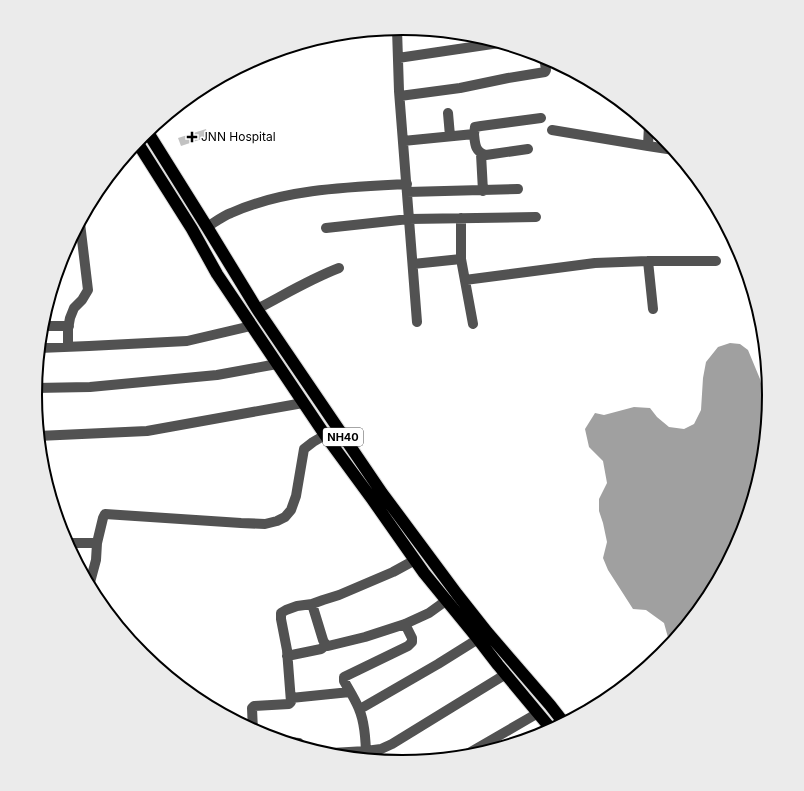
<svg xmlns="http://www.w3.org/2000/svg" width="804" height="791" font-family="Inter,sans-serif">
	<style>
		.water { fill: #a0a0a0 }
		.building { fill: #c2c2c2 }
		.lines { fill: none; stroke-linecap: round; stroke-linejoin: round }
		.highway-casing { stroke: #dbdbdb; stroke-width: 14 }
		.minor { stroke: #525252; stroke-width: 10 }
		.highway { stroke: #000; stroke-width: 12 }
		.poi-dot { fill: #000; stroke: #fff; stroke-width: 1.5 }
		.labels { text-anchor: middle; stroke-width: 3; stroke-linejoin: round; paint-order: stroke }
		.shield { fill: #fff; stroke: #4c4c4c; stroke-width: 1 }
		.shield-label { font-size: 11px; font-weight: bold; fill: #000 }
		.poi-label { font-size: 12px; fill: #000; stroke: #fff; text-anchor: start }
		.rim { fill: none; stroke: #000; stroke-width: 2 }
	</style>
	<rect width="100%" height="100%" fill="#fff"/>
	<path class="water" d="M730 343 740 344 748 350 760 379 763 393 769 403 762 467 741 536 707 600 667 649 669 641 664 623 646 610 633 609 608 570 603 558 607 542 603 523 599 511V499L607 483 603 461 589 447 585 429 595 413 604 415 634 407 650 408 657 417 669 427 684 429 694 424 701 410 703 378 706 362 718 347Z"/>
	<path class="building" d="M206 129 208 137 181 146 178 138Z"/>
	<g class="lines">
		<defs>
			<path id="highway" d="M147 131 207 227 257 309 382 493 457 594 487 632 550 705 564 723
				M137 142 192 229 217 274 325 435 372 499 424 573 478 639 498 665 552 730"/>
		</defs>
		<use href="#highway" class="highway-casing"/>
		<path class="minor" d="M397 29 399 91 417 322
			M398 58 499 43
			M400 96 460 88 508 78 545 72 546 70 544 57
			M448 113 450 136
			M649 125 648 146 674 150
			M552 130 648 146
			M474 134C475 144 475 152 486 155L528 149
			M403 141 474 134 475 127 481 126 541 118
			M481 154 483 191
			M407 192 518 189
			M461 218V259L473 324
			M207 227C215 222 223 216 231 213 284 189 349 187 407 184
			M326 228 409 219 536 217
			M648 261 653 309
			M413 264 461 259
			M465 280 595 263 648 261H716
			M257 309C284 295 310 279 339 268
			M41 326H69
			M68 347V329L70 318 74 308 82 300 88 290 80 223
			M39 348 89 346 187 341 251 326
			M35 388 90 387 217 375 277 364
			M38 436 147 431 303 403
			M66 543H97L103 518 105 514 241 523 265 524 277 521 285 517 291 510 296 496 304 449 313 442 325 435
			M89 586 96 560 97 543
			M312 604 323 640 325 644 328 646 365 637 405 624 429 613 447 600
			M287 656 321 649 326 645
			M291 698 350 692
			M360 709 438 664 478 639
			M253 731 252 708 254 706 289 704 291 702 287 650 281 619V613L286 610 297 606 312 604 323 600 339 595 393 572 415 560
			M280 741 299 743 305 748 309 749
			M315 751 332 753 366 751 381 749 392 744 506 674
			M462 757 538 713
			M366 759C366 745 365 723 359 709 355 699 349 690 344 681V677L408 646 412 642V638L405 624"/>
		<use href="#highway" class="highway"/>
	</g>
	<path class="poi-dot" d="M190 131h4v4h4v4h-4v4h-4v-4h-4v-4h4z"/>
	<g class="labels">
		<rect class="shield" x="323" y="428" width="40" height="18" rx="3"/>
		<g class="shield-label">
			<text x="343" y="441">NH40</text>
		</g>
		<g class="poi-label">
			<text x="201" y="141">JNN Hospital</text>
		</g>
	</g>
	<path d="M0 0H804V791H0ZM42 395a360 360 0 1 1 720 0a360 360 0 1 1-720 0Z" fill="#ebebeb" fill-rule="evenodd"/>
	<path class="rim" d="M42 395a360 360 0 1 1 720 0a360 360 0 1 1-720 0Z"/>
</svg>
